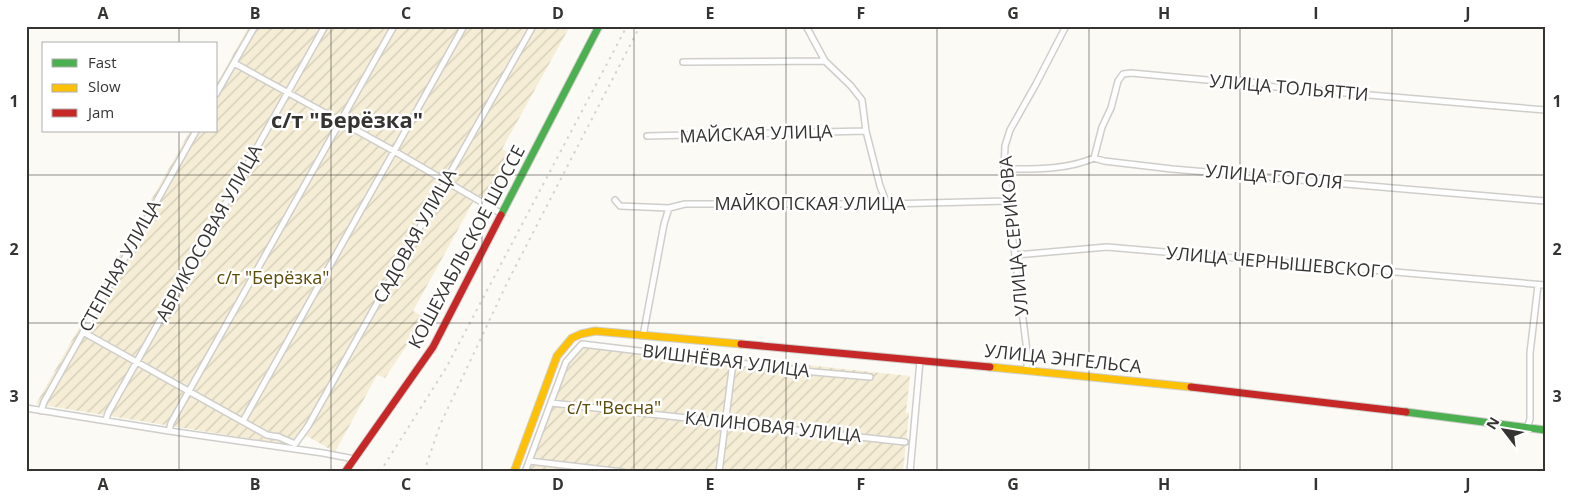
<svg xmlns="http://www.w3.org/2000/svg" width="1571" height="498" font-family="'Open Sans',sans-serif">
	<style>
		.garden { fill: url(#garden-furrows) }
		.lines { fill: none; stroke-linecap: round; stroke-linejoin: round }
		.street-casing { stroke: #cfcecb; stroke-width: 8 }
		.fast-casing { stroke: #cfcecb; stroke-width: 9 }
		.slow-casing { stroke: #cfcecb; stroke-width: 9 }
		.jam-casing { stroke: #cfcecb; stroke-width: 9 }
		.street { stroke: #fefefe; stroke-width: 5 }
		.fast { stroke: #4caf50; stroke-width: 7 }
		.slow { stroke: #ffc107; stroke-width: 7 }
		.jam { stroke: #c62828; stroke-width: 7 }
		.rail { stroke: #d4d4d3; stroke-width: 2; stroke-dasharray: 2.5 5; stroke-linecap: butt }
		.grid { fill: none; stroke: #353432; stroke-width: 1; stroke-opacity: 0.55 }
		.labels { text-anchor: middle; stroke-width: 5; stroke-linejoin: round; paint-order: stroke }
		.street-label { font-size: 18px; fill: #353432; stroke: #fff }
		.park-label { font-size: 18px; fill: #5d4a07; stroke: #fff }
		.district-label { font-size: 22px; font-weight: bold; fill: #353432; stroke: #fff }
		.neatline { fill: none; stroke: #353432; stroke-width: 2 }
		.grid-label { font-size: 16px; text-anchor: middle; font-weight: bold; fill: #353432 }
	</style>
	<defs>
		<pattern id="garden-furrows" width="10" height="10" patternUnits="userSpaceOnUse" patternTransform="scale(1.25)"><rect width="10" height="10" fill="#f5edd5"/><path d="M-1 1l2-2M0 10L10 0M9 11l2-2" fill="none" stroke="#d3ccb7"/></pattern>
	</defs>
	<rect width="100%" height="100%" fill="#fbfaf5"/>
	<path class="garden" d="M249 26H570L502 149 511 154 487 200 477 195 413 311 425 318 385 378 377 375 335 452 307 436 295 446 36 404 190 131H216V85Z
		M581 341 910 376 906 413H909L903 472H521L561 367 570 350Z"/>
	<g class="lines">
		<defs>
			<path id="street" d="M806 26 825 61 851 86 862 100 866 131 880 186 887 204
				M683 62 825 61
				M234 63 394 151 502 214
				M216 94 255 26
				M647 136 866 131
				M1094 158 1102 127 1111 108 1118 81 1123 74 1131 73 1218 81 1244 80 1265 86 1545 110
				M1004 169C1035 169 1066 170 1094 158L1104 161 1172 169 1545 201
				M615 200 620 206 669 208 685 204H887L1008 201
				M1015 255 1107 247 1545 285
				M83 332 267 435 279 437 295 444
				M643 336 664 224 669 208
				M1027 370V351L1004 169 1005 146 1010 130 1036 84 1066 26
				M551 403 905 442
				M26 408 169 431 323 453 354 459
				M41 411 44 402 196 131
				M106 420 108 413 325 26
				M243 421 464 26
				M1527 428 1530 419V353L1538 285
				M169 431 171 423 394 26
				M295 444 308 426 533 26
				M529 461 623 472
				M525 472 566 362 582 344 814 372 870 377
				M719 472 733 362
				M910 472 920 361"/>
			<path id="fast" d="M501 215 599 26
				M1406 412 1545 430"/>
			<path id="slow" d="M990 367 1191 387
				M514 472 557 356 572 338 581 334 595 331 741 344"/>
			<path id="jam" d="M741 344 990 367
				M1191 387 1406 412
				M345 472 433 347 501 215"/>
		</defs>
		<use href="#street" class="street-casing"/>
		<use href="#fast" class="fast-casing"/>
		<use href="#slow" class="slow-casing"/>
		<use href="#jam" class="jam-casing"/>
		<use href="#street" class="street"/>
		<use href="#fast" class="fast"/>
		<use href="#slow" class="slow"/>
		<use href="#jam" class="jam"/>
		<path class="rail" d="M380 472 446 368 627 26
			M424 472 440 425 508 281 640 26"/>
	</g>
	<path class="grid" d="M179 26V44M331 26V472M482 26V472M634 26V472M786 26V472M937 26V472M1089 26V472M1240 26V472M1392 26V472M179 131V472M26 175H1545M26 323H1545"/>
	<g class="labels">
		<g class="street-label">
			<text transform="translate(1289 88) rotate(5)" y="6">УЛИЦА ТОЛЬЯТТИ</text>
			<text transform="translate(756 134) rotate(-2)" y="6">МАЙСКАЯ УЛИЦА</text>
			<text transform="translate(1274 177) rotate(5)" y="6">УЛИЦА ГОГОЛЯ</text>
			<text x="810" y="210">МАЙКОПСКАЯ УЛИЦА</text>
			<text transform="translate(209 233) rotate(-61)" y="6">АБРИКОСОВАЯ УЛИЦА</text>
			<text transform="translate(415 236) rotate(-61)" y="6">САДОВАЯ УЛИЦА</text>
			<text transform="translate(1014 236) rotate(-96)" y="6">УЛИЦА СЕРИКОВА</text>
			<text transform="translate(467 247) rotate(-62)" y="6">КОШЕХАБЛЬСКОЕ ШОССЕ</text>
			<text transform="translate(1280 263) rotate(5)" y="6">УЛИЦА ЧЕРНЫШЕВСКОГО</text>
			<text transform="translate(120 266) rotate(-61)" y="6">СТЕПНАЯ УЛИЦА</text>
			<text transform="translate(1063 359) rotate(6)" y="6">УЛИЦА ЭНГЕЛЬСА</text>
			<text transform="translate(726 361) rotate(7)" y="6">ВИШНЁВАЯ УЛИЦА</text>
			<text transform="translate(773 427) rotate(6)" y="6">КАЛИНОВАЯ УЛИЦА</text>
		</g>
		<g class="park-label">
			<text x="273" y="284">с/т "Берёзка"</text>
			<text x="614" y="414">с/т "Весна"</text>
		</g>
		<g class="district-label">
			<text x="347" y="128">с/т "Берёзка"</text>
		</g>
	</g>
	<rect width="1571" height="498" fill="none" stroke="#ffffff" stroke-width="55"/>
	<rect x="42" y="42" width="175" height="90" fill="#ffffff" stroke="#aeaead"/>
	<rect x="52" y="59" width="25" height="8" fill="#4caf50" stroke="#aeaead"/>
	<text x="88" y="68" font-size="15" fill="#353432">Fast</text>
	<rect x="52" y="84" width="25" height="8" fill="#ffc107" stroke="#aeaead"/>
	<text x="88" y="92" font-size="15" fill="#353432">Slow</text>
	<rect x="52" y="109" width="25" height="8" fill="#c62828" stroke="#aeaead"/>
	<text x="88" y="118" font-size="15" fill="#353432">Jam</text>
	<g transform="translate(1504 430) rotate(301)" stroke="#ffffff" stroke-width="4" paint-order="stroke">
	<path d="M0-4L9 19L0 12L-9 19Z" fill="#353432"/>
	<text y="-8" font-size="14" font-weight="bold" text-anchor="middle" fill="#353432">N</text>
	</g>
	<rect x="28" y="28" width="1516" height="442" class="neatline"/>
	<g class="grid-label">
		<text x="103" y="19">A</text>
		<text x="255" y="19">B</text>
		<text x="406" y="19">C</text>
		<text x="558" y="19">D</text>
		<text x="710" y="19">E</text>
		<text x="861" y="19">F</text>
		<text x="1013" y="19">G</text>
		<text x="1164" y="19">H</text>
		<text x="1316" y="19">I</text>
		<text x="1468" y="19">J</text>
		<text x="14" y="107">1</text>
		<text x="1557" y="107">1</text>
		<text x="14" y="255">2</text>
		<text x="1557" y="255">2</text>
		<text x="14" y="402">3</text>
		<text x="1557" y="402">3</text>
		<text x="103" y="490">A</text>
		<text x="255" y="490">B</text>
		<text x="406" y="490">C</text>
		<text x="558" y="490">D</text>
		<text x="710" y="490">E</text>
		<text x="861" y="490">F</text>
		<text x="1013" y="490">G</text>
		<text x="1164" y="490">H</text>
		<text x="1316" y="490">I</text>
		<text x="1468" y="490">J</text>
	</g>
</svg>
